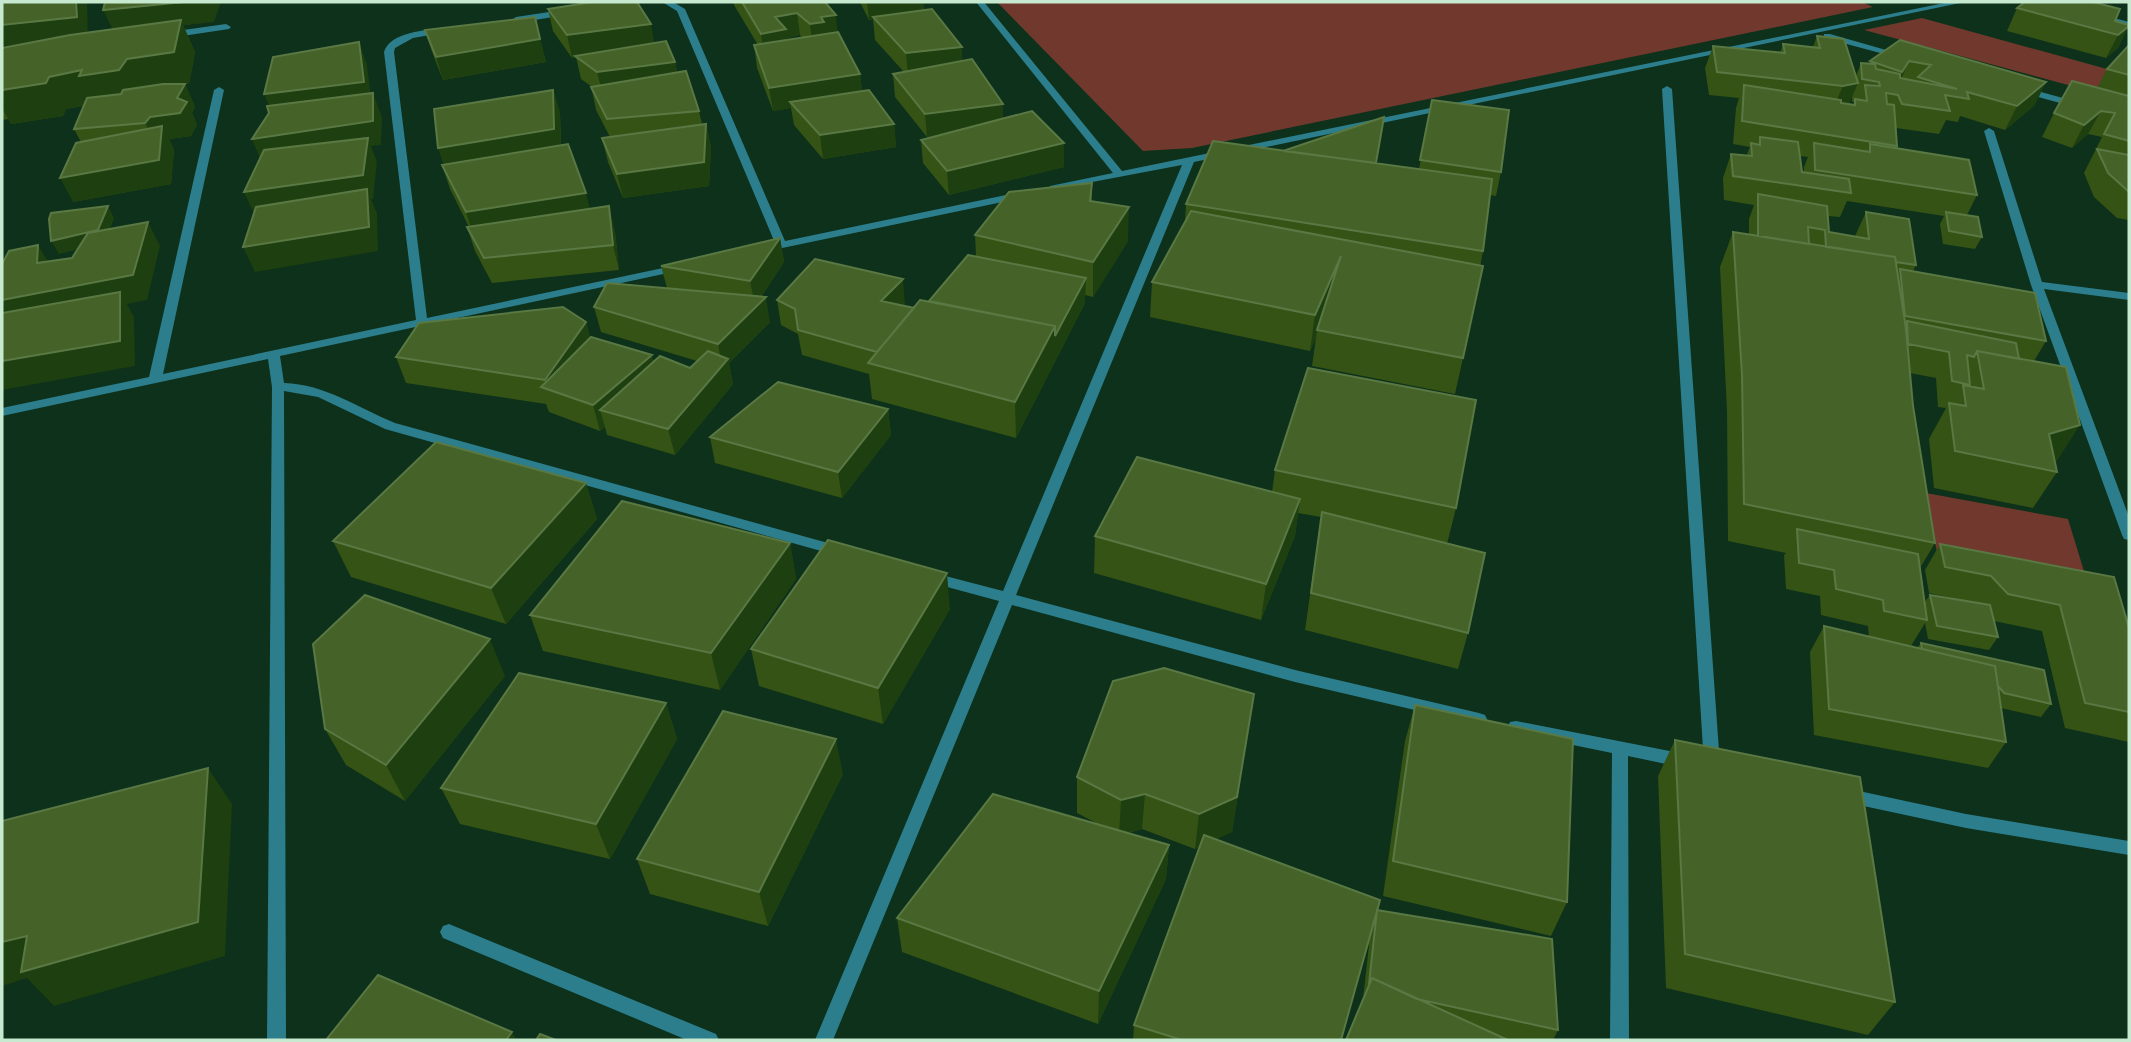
<svg xmlns="http://www.w3.org/2000/svg" width="2131" height="1042" font-family="'Fira Sans',sans-serif">
	<style>
		.green { fill: #71392d }
		.lines { fill: none; stroke-linecap: round; stroke-linejoin: round }
		.minor { fill: #2c7e8d; fill-rule: evenodd }
		.wall { fill: #355315; fill-rule: evenodd }
		.shaded-wall { fill: #1e3f0f }
		.building { fill: #456329; stroke: #597843; stroke-width: 2 }
	</style>
	<rect width="100%" height="100%" fill="#0d311a"/>
	<path class="green" d="M997 2H1862L1873 7 1192 148 1143 151Z
		M1922 18 2114 71 2094 92 1864 30Z
		M1926 493 2068 519 2087 581 1937 553Z"/>
	<g class="lines">
		<path class="minor" d="M662 2H673L685 9 785 241 1021 192 1026 195 1021 198 763 252 759 251V247L775 243 677 11Z
			M976 2H984L1122 171 1949 2H1965L1194 162 1016 595 1295 670 1479 713 1485 715 1487 719 1485 723 1479 725 1295 682 1012 605 833 1040H815L999 601 925 581 923 577 925 573 930 572 1003 591 1182 165 1050 190V186L1113 173Z
			M569 9 573 12 572 14 516 23 512 20 516 17Z
			M2099 14 2129 22V28L2096 19 2095 17Z
			M226 24 231 27 229 29 169 38 164 35 169 32Z
			M444 27 447 28V32L413 38 395 48 394 52 427 318 682 264 688 267 682 270 280 356 284 383C325 384 358 408 395 423L839 546 846 551 839 556 385 429 318 397 284 391 286 1040H267L272 387 268 359 2 416V408L149 377 214 90 219 87 224 90 163 374 416 320 384 52C391 31 426 31 444 27Z
			M1824 34H1830L1907 56 1899 58 1824 38Z
			M1667 86 1672 89 1720 765 1718 770 1712 772 1706 770 1704 765 1662 89Z
			M2023 87 2081 103 2083 105 2078 108 2020 92V88Z
			M1989 128 1994 131 2042 282 2129 293V300L2044 289 2129 517V540L2124 539 2122 535 2031 285 1984 131Z
			M1516 721 1685 754 1691 756 1693 761 1691 766 1685 768 1628 756 1629 1040H1610L1612 753 1510 732 1508 727 1510 722Z
			M1845 788 1966 814 2129 841V855L1966 828 1845 802 1839 800 1837 795 1839 790Z
			M449 924 716 1034 719 1040H687L443 938 440 932 443 926Z"/>
	</g>
	<path class="wall" d="M2 2H87V32L214 22 183 25 195 52 189 84H185L195 107 192 113 197 125 191 136 169 139 174 150 171 184 73 202 81 142 74 129 83 106 66 109 63 116 11 124 8 119 2 120Z
		M734 2H825L838 32 860 74 862 91 894 124 896 147 823 159 794 125 791 108 773 111 757 68 754 45H758L734 5ZM800 35 802 38 788 40 787 38Z
		M860 2H923L924 10 962 47V61L1003 118 1064 143V167L949 195 923 163 921 140 934 136 927 137 895 97 893 74 904 72 875 40 873 19 869 20Z
		M2017 8 2115 21 2129 25 2118 48 2106 58 2007 31Z
		M548 9 655 43 675 62 677 72 699 111 702 124H706L711 147 709 186 623 198 608 162 602 138 610 137 596 110 591 86 581 79 576 57 572 58 553 31Z
		M425 30 540 39 546 62 443 80 432 52Z
		M1817 36 1856 76 1861 63H1869L1870 61 1900 40 2035 105 2005 130 1960 116 1958 122 1946 120 1939 134 1896 128 1897 146 1896 149 1977 195 1967 215 1982 237 1975 249 1943 244 1940 224 1944 216 1847 201 1840 217 1828 216 1829 232 1855 236 1866 212 1916 265 1913 271 2046 341 2034 361 2057 461 2054 462 2057 472 2033 508 1934 488 1929 439 1946 408 1938 407 1936 378 1910 373 1913 406 1935 543 1920 568 1924 603 1930 595 1971 602 1929 593 1925 570 1940 544 2129 628V742L2065 728 2042 631 1994 621 1998 637 1989 650 1928 639 1925 623 1911 646 1870 637 1917 648 1921 643 2051 704 2041 717 2001 708 2006 742 1988 768 1814 735 1810 652 1824 626 1869 637 1868 626 1821 615 1820 596 1786 589 1784 555 1786 553 1728 541 1727 411 1720 267 1733 232 1749 235V219L1754 205 1724 200 1723 178 1731 154 1746 156 1750 147 1733 144 1736 108 1739 98 1709 95 1705 68 1713 46 1780 53 1783 44 1813 47ZM1852 96V102H1854L1853 105 1849 104ZM1800 156 1808 157 1804 167V173L1802 172Z
		M2129 45V220L2117 218 2094 197 2084 173 2102 137 2088 134 2072 148 2042 137 2054 113 2097 88 2107 69Z
		M553 90 560 113 561 145 590 209 615 231 619 270 492 283 475 251 467 227H469L450 189 442 165Z
		M1432 100 1501 172 1496 196 1490 195 1483 251 1463 358 1455 394 1312 366 1316 338 1310 351 1150 317 1152 282 1185 222 1186 204 1376 163 1419 169Z
		M1092 183V201L1128 241 1093 297 1085 295V303L1016 438 872 399 869 374 802 355 798 334 781 325 777 300 905 304 903 306 914 308 929 301 976 256 975 235Z
		M780 238 784 262 761 297 770 322 729 363 733 384 675 455 607 435 605 427 600 431 549 412 546 404 406 383 396 357 586 322 590 338 654 361 690 368 697 361 601 332 594 307 667 288 661 266Z
		M888 409 891 435 842 498 715 463 710 437Z
		M1275 470 1456 508 1447 544 1468 633 1458 669 1305 630 1321 517 1298 513 1295 536 1261 620 1094 573 1095 536 1272 492Z
		M586 483 597 519 506 624 351 577 333 541Z
		M790 543 796 579 720 690 543 651 530 615Z
		M950 609 883 724 759 686 751 649Z
		M505 676 405 801 346 765 325 729Z
		M1254 694 1232 832 1216 839 1377 910 1558 1030 1553 1040H1346L1363 999 1370 936 1341 1040H1133L1134 1025 1200 847 1195 849 1142 829 1128 833 1169 845 1166 879 1098 1024 902 952 897 918 1098 824 1077 813V777Z
		M666 703 677 739 610 859 460 824 441 788Z
		M1415 705 1567 902 1551 936 1383 896 1405 741Z
		M1675 740 1895 1002 1868 1035 1666 988 1658 776Z
		M843 774 768 926 650 894 637 859Z"/>
	<path class="shaded-wall" d="M76 2H87L88 39 2 48V25Z
		M184 2H221L214 22 183 25 195 52 189 84H185L195 107 192 113 197 125 191 136 169 139 174 150 171 184 73 202 60 178 157 147 145 123 93 104 66 109 63 116 11 124 2 108V90L49 77 114 32 103 10Z
		M867 2H923L924 15 873 17V19L869 20Z
		M797 13 800 35 787 38 789 51 764 56 761 34 775 17Z
		M836 15 838 38 813 47 810 24 821 17Z
		M535 17 546 62 443 80 436 57Z
		M651 24 655 46 572 58 567 35Z
		M2129 26 2118 48 2106 58 2118 35Z
		M359 42 367 65 372 105 274 117 264 94Z
		M962 47 963 70 908 76 906 53Z
		M1909 61 1899 84 1892 95 1902 72Z
		M675 62 680 85 603 95 597 72Z
		M860 74 863 97 790 102 791 108 773 111 769 88Z
		M2046 82 2035 105 2005 130 2017 106Z
		M1858 83 1848 106 1833 109 1843 86Z
		M553 90 560 113 561 152 446 172 438 148Z
		M373 93 382 117 381 145 371 146 377 162 373 199H371L377 213 378 251 255 272 243 247 255 216 244 192 262 163 252 139Z
		M1003 104V128L927 137 925 114Z
		M2101 111 2088 134 2072 148 2084 125Z
		M706 124 711 147 709 186 623 198 617 174Z
		M894 124 896 147 823 159 820 135Z
		M1064 143V167L949 195 947 171Z
		M586 193 592 217 474 237 466 212Z
		M108 206 114 218 105 243 59 254 51 241Z
		M609 206 615 231 619 270 613 245Z
		M1129 207 1128 241 1093 297V262Z
		M148 222 160 246 147 300 127 304 134 317 135 366 2 390V300Z
		M780 238 784 262 755 306 750 281Z
		M38 245 53 270 37 263Z
		M1341 256 1317 330 1316 338 1310 351 1315 315Z
		M1086 278 1085 303 1016 438 1015 402 1055 326Z
		M903 279 905 304 884 326 881 301Z
		M766 297 770 322 729 363 733 384 675 455 668 429 722 366 718 344Z
		M586 322 593 347 549 389 545 380Z
		M652 355 659 381 600 410 605 427 600 431 593 405Z
		M888 409 891 435 842 498 838 472Z
		M2080 425 2057 461 2036 468 2049 434Z
		M586 483 597 519 506 624 491 588Z
		M1300 499 1295 536 1261 620 1266 584Z
		M790 543 796 579 720 690 711 653Z
		M947 573 950 609 883 724 878 688Z
		M490 639 505 676 405 801 386 765Z
		M1254 694 1232 832 1195 849 1199 814Z
		M666 703 677 739 610 859 596 824Z
		M836 739 843 774 768 926 759 892Z
		M208 768 232 804 225 956 54 1006 27 978 2 986V942Z
		M1145 794 1142 829 1119 835 1121 800Z
		M1169 845 1166 879 1098 1024 1099 991Z
		M512 1032 516 1040H506Z"/>
	<path class="building" d="M2 2H76L77 17 2 25Z
		M105 2H184L103 10Z
		M593 2H637L651 24 567 35 548 9Z
		M742 2H825L836 15 821 17 824 22 810 24 797 13 775 17 786 29 761 34Z
		M2025 2H2093L2120 9 2115 21 2129 25V26L2118 35 2017 8Z
		M932 9 962 47 906 53 873 17Z
		M535 17 540 39 436 57 425 30Z
		M181 20 174 52 127 59 119 70 79 76 82 70 49 77 46 83 2 90V48L70 35Z
		M838 32 860 74 769 88 754 45Z
		M1817 36 1844 39 1858 83 1843 86 1717 72 1713 46 1785 53 1783 44 1820 48Z
		M1900 40 2046 82 2017 106 1967 92 1969 99 1945 95 1950 111 1902 104 1898 95 1886 93 1887 104 1894 105 1897 146 1742 121 1744 85 1841 100V103L1855 105V99L1867 101 1865 85 1880 86 1879 82 1862 79 1861 63 1875 64 1876 69 1900 74V78L1957 89 1918 77 1931 65 1909 61 1902 72 1870 61Z
		M666 41 675 62 597 72 575 56Z
		M359 42 364 82 264 94 273 57Z
		M2129 45V75L2107 69Z
		M972 59 1003 104 925 114 893 74Z
		M686 71 699 111 607 119 591 87Z
		M2072 81 2129 96V141L2104 134 2115 113 2101 111 2084 125 2054 113Z
		M163 84H185L177 98 187 102 180 113 150 117 145 123 74 129 87 98 121 94 123 90Z
		M553 90 554 129 438 148 434 109Z
		M869 90 894 124 820 135 790 102Z
		M373 93V121L252 139 269 113 267 106Z
		M1432 100 1509 110 1501 172 1420 160Z
		M1032 111 1064 143 947 171 921 140Z
		M1384 117 1376 163 1283 151Z
		M706 124 704 162 617 174 602 138Z
		M162 126 159 160 60 178 76 143Z
		M1760 137 1798 142 1802 172 1849 179 1851 193 1733 176 1731 154 1752 156 1751 143 1760 145Z
		M368 138 363 175 244 192 264 150Z
		M1213 141 1492 179 1483 251 1186 204Z
		M1814 143 1870 152V144L1969 160 1977 195 1815 170Z
		M568 144 586 193 466 212 442 165Z
		M2097 149 2129 155V192L2108 173Z
		M1092 183 1090 201 1129 207 1093 262 975 235 1009 192Z
		M367 189 369 227 243 247 256 207Z
		M1758 194 1827 206 1829 232 1869 239 1866 212 1909 219 1916 265 1896 262 1895 257 1826 247 1825 230 1808 227 1809 244 1758 236Z
		M108 206 98 230 51 241 49 219 51 213Z
		M609 206 613 245 484 258 467 227Z
		M1191 211 1483 266 1463 358 1317 330 1341 256 1315 315 1152 282Z
		M1946 212 1978 217 1982 237 1949 231Z
		M148 222 133 275 2 300V264L9 251 38 245 37 263 72 258 88 233Z
		M1733 232 1895 257 1906 329 1913 406 1935 543 1744 504 1742 375Z
		M780 238 750 281 661 266Z
		M968 255 1086 278 1055 336V326L929 301Z
		M815 259 903 279 881 301 914 308 877 352 798 330 795 309 777 300Z
		M1900 269 2035 293 2046 341 1905 316Z
		M607 283 766 297 718 344 594 307Z
		M120 292V341L2 361V313Z
		M920 300 1055 326 1015 402 868 363Z
		M563 307 586 322 545 380 396 357 419 323Z
		M1907 321 2016 343 2019 359 1977 351 1974 357 1967 355 1970 385 1952 381 1949 352 1908 344Z
		M591 337 652 355 593 405 541 387Z
		M708 351 728 359 668 429 600 410 660 356 690 368Z
		M1977 351 2066 367 2080 425 2049 434 2057 472 1955 451 1949 403 1966 406 1963 385 1984 389Z
		M1308 368 1476 400 1456 508 1275 470Z
		M778 382 888 409 838 472 710 437Z
		M436 442 586 483 491 588 333 541Z
		M1137 457 1300 499 1266 584 1095 536Z
		M622 501 790 543 711 653 530 615Z
		M1322 512 1485 553 1468 633 1311 593Z
		M1797 529 1918 554 1927 620 1884 611 1883 600 1836 589 1834 570 1799 563Z
		M828 540 947 573 878 688 751 649Z
		M1940 544 2114 577 2129 628V712L2085 703 2060 605 2008 594 1991 576 1945 567Z
		M365 595 490 639 386 765 325 729 313 644Z
		M1930 595 1990 605 1998 637 1937 626Z
		M1824 626 1995 666 2006 742 1829 709Z
		M1921 643 2044 670 2051 704 2004 693 1998 686 1995 666 1922 649Z
		M1164 668 1254 694 1237 797 1199 814 1145 794 1121 800 1077 777 1113 681Z
		M519 673 666 703 596 824 441 788Z
		M1415 705 1573 739 1567 902 1393 861Z
		M723 711 836 739 759 892 637 859Z
		M1675 740 1860 777 1895 1002 1685 954Z
		M208 768 198 922 21 972 27 936 2 942V821Z
		M993 794 1169 845 1099 991 897 918Z
		M1204 835 1380 900 1341 1040H1182L1134 1025Z
		M1377 910 1552 939 1558 1030 1417 999 1372 978 1369 984Z
		M378 975 512 1032 506 1040H326Z
		M1372 978 1508 1040H1346Z
		M540 1034 556 1040H536Z"/>
	<rect width="2131" height="1042" fill="none" stroke="#c7e9cf" stroke-width="7"/>
</svg>
